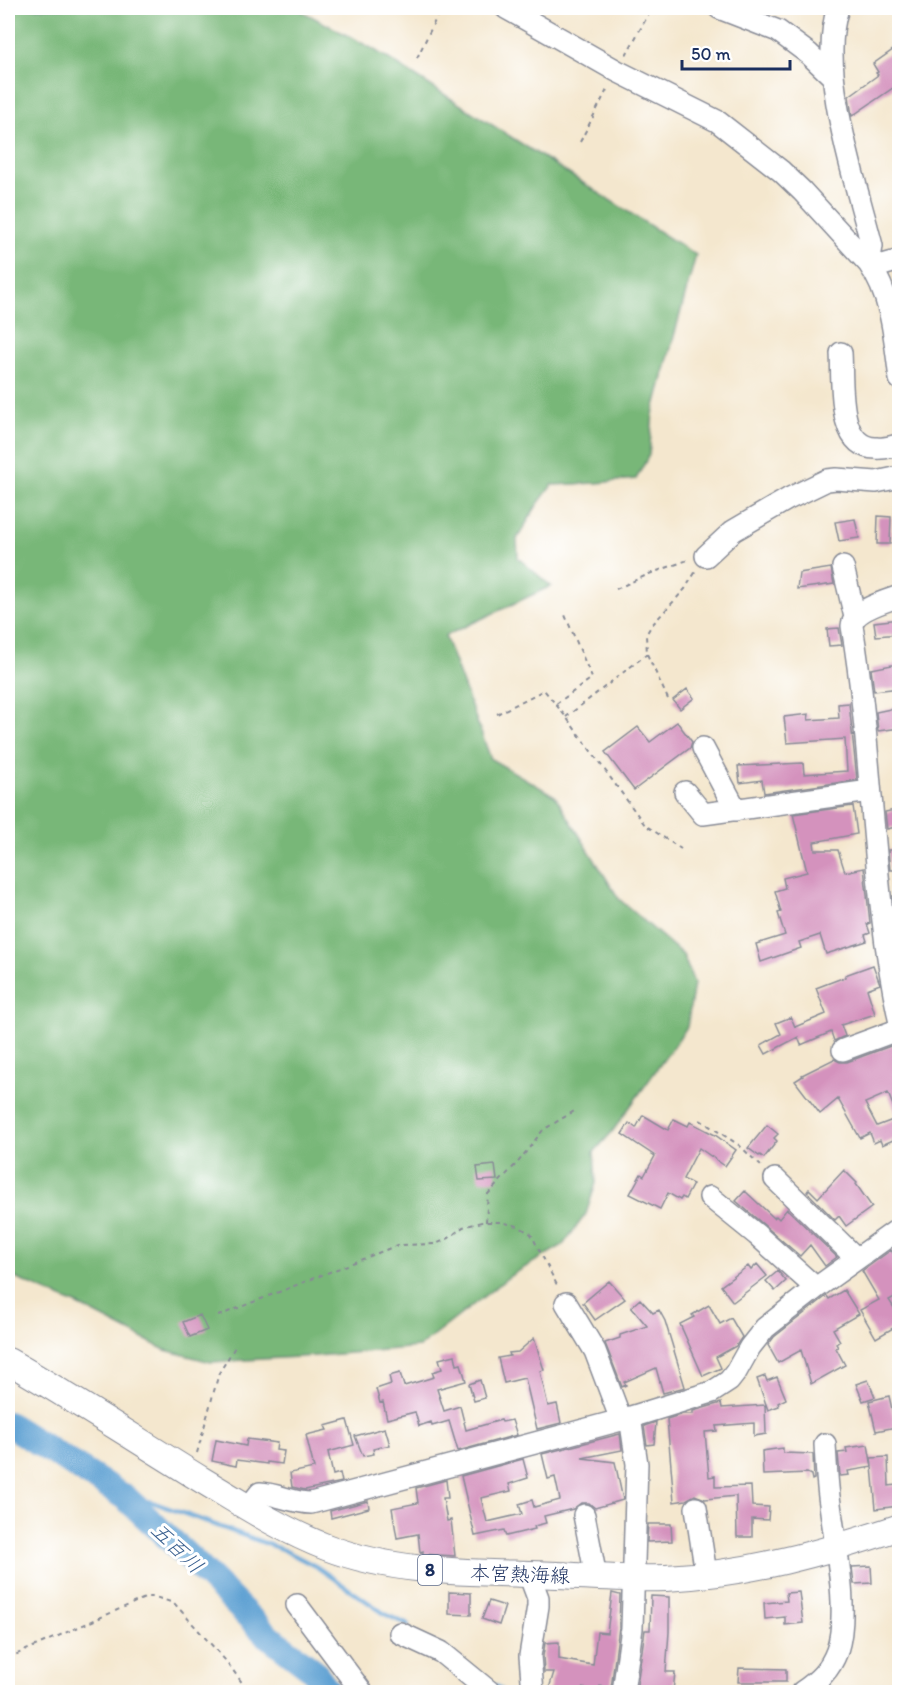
<svg xmlns="http://www.w3.org/2000/svg" width="907" height="1700" font-family="Itim,'Klee One',sans-serif">
	<style>
		.forest { fill: #78b778; stroke: #4a736b; stroke-width: 1.5 }
		.lines { fill: none; stroke-linecap: round; stroke-linejoin: round }
		.stream { stroke: #5fa1d3; stroke-width: 4.5 }
		.river { stroke: #5fa1d3; stroke-width: 26 }
		.building { fill: #d492bd; fill-rule: evenodd }
		.minor-casing { stroke: #888b96; stroke-width: 24 }
		.major-casing { stroke: #888b96; stroke-width: 28 }
		.path { stroke: #888b96; stroke-width: 2; stroke-dasharray: 4.5 4.5; stroke-linecap: butt }
		.minor { stroke: #fff; stroke-width: 21 }
		.major { stroke: #fff; stroke-width: 26 }
		.labels { text-anchor: middle; stroke-width: 6; stroke-linejoin: round; paint-order: stroke }
		.shield { fill: #fff; stroke: #5f6d8e; stroke-width: 1.5 }
		.shield-label { font-size: 18px; font-weight: bold; fill: #1b2f5e }
		.street-label { font-size: 20px; fill: #1b2f5e; stroke: #fff }
		.water-label { font-size: 21px; font-style: italic; fill: #365d8d; stroke: #fff }
	</style>
	<rect width="100%" height="100%" fill="#fff"/>
	<filter id="ink" filterUnits="userSpaceOnUse"><feTurbulence type="fractalNoise" baseFrequency=".0167" numOctaves="2"/><feDisplacementMap in="SourceGraphic" scale="12" xChannelSelector="R" yChannelSelector="G"/><feConvolveMatrix kernelMatrix="1 2 1 2 8 2 1 2 1" color-interpolation-filters="sRGB"/></filter>
	<filter id="wash" filterUnits="userSpaceOnUse"><feTurbulence type="fractalNoise" baseFrequency=".008" numOctaves="4" result="noise"/><feDisplacementMap in="SourceGraphic" scale="24" xChannelSelector="R" yChannelSelector="G"/><feGaussianBlur stdDeviation="1.35" result="paint"/><feColorMatrix in="noise" values="0 0 0 0 0 0 0 0 0 0 0 0 0 0 0 0 0 1.4 0 .05"/><feComposite in="paint" operator="in"/></filter>
	<g filter="url(#wash)">
		<rect width="100%" height="100%" fill="#f4e7ce"/>
		<path class="forest" d="M8 8H296L373 49 696 255 653 414 649 455 636 479 597 483 552 485 537 505 517 539 518 558 551 586 445 636 491 759 555 796 619 899 683 955 694 983 687 1027 612 1132 594 1152 596 1183 586 1214 563 1245 510 1276 419 1347 316 1356 211 1362 165 1350 78 1305 8 1275Z"/>
		<g class="lines">
			<path class="stream" d="M126 1498 152 1502 284 1550 317 1567 385 1614 408 1625
				M496 1686 504 1692"/>
			<path class="river" d="M8 1424 126 1498 194 1562 266 1634 313 1670 329 1692"/>
		</g>
		<g id="blocks">
			<path class="building" d="M900 45V83L852 116 849 96 878 75 876 73 878 72 873 64Z
				M878 516 891 517 890 544H877Z
				M855 519 859 538 839 541 835 522Z
				M831 568 834 584 797 589 799 573Z
				M900 619V634L876 636 874 622Z
				M839 628 842 645 829 646 827 629Z
				M897 664 900 666V688L874 691 871 669Z
				M687 689 694 698 680 709 673 700Z
				M849 703 857 780 764 793 762 780 740 783 738 766 803 763 804 774 847 771 845 739 787 743 784 717 809 714 808 720 839 718 838 704Z
				M900 707V728L878 731 876 712Z
				M677 722 692 742 690 748 634 790 605 752 638 727 650 742Z
				M853 806 857 834 814 842 815 850H838L845 872 864 868 870 923 867 924 870 933 865 935 867 941 826 954 820 935 799 942 801 948 761 962 756 944 785 935 778 913 781 912 775 891 785 888 783 878 807 872 793 814Z
				M900 809V826L887 829 885 812Z
				M888 850H900V870H890Z
				M893 896H900V918H896Z
				M873 965 880 984 867 989 875 1014 841 1025 845 1036 834 1041 831 1032 801 1045 798 1037 766 1054 761 1045 781 1034 776 1023 791 1017 795 1027 826 1014 816 988 845 977V975Z
				M896 1044 900 1054V1137L882 1145 880 1140 874 1143 870 1133 860 1138 838 1099 820 1114 795 1081 803 1076 802 1075 834 1059 840 1062H847ZM888 1093 898 1118 877 1126 865 1103Z
				M643 1115 668 1130 674 1119 688 1126 690 1122 715 1135 736 1150 725 1166 699 1148 683 1179 693 1184 685 1199 682 1197 680 1200 668 1193 660 1209 630 1194 641 1174 644 1176 655 1156 622 1134 629 1123 636 1128Z
				M767 1125 778 1134 774 1138 777 1141 764 1158 760 1155 759 1156 748 1148Z
				M495 1165 497 1180 479 1181 477 1167Z
				M844 1170 857 1183 856 1184 872 1207 846 1226 839 1216 835 1220 807 1192 809 1189 818 1198Z
				M745 1191 774 1218 776 1216 779 1219 787 1209 837 1257 825 1266 810 1245 800 1256 736 1201Z
				M891 1250 900 1263V1294L889 1300 900 1317V1324L876 1338 860 1310 879 1300 862 1271Z
				M757 1264 767 1276 733 1302 721 1286 748 1266 751 1270Z
				M778 1271 786 1281 775 1291 766 1281Z
				M609 1281 625 1299 595 1320 583 1303Z
				M844 1290 859 1314 833 1329 840 1341 836 1344 838 1347 836 1348 845 1365 811 1384 801 1350 778 1363 768 1345 774 1337 824 1298 827 1296 829 1299Z
				M640 1299 653 1313 659 1310 665 1321 685 1387 663 1393 656 1368 624 1382 626 1385 622 1387 605 1343 620 1338V1335L647 1326 631 1307Z
				M709 1305 720 1324 731 1318 742 1337 736 1346 716 1357 721 1368 703 1376 680 1324 694 1317 692 1315Z
				M200 1315 207 1330 190 1337 183 1322Z
				M534 1338 544 1370 540 1371 548 1406 557 1404 561 1423 537 1429 525 1378 504 1383 498 1358 510 1356 509 1353 518 1352Z
				M455 1355 457 1365 461 1364 466 1381 437 1389 444 1411 460 1406 466 1430 501 1420 502 1422 512 1420 517 1435 458 1451 449 1421 432 1426 431 1422 419 1426 415 1412 387 1419 383 1402 380 1403 376 1389 391 1384 389 1376 400 1373 404 1386 434 1377 432 1372 442 1369 439 1359Z
				M765 1376 767 1381 777 1377 786 1399 778 1403 779 1406 768 1410 757 1379Z
				M480 1380 485 1398 474 1401 469 1384Z
				M868 1380 875 1397 863 1401 856 1384Z
				M889 1396 896 1427 876 1431 869 1401Z
				M721 1403 722 1408 765 1405 766 1434 754 1436V1423L716 1426 717 1431 705 1432 709 1477 715 1476V1487L751 1486 752 1506 769 1507 768 1520 752 1519V1537H737L736 1496 705 1499 695 1495 686 1500 674 1502 667 1419 683 1414H693V1411Z
				M347 1420 354 1445 328 1452 333 1475 340 1473 342 1482 305 1490 292 1487 290 1473 314 1468 306 1435 327 1430 325 1426Z
				M656 1422 654 1444 647 1445 644 1426Z
				M385 1428 390 1445 373 1449 374 1454 363 1456 355 1436Z
				M620 1434 622 1450 582 1458 615 1462 623 1500 595 1508 589 1503H581L573 1509 544 1516 546 1523 534 1526 535 1529 506 1536 504 1530 475 1536 461 1476 523 1459 528 1478 509 1484 511 1491 481 1498 487 1522 522 1514 519 1504 532 1500 534 1507 560 1500 555 1477 548 1479 542 1454Z
				M247 1439 277 1443 276 1450 284 1451 282 1464 267 1462V1464L237 1460 236 1466 212 1461 216 1440 246 1446Z
				M868 1445 872 1467 871 1458 888 1457 889 1486 896 1485 898 1506 876 1509 872 1467 848 1471 849 1475 840 1476 838 1453 847 1452 846 1448Z
				M783 1448V1453L813 1454 814 1479 812 1480 811 1475 807 1473 763 1475 762 1451Z
				M446 1480 448 1498H443L447 1521 451 1520 455 1556 423 1554V1551L420 1552 418 1534 397 1538 392 1508 418 1503 416 1488Z
				M368 1501 369 1508 331 1518 330 1511Z
				M648 1524H671L672 1541 647 1542Z
				M871 1566 872 1583 854 1584 852 1567Z
				M449 1592 471 1593V1615L449 1614Z
				M799 1592 803 1623 785 1625V1617L765 1619 764 1603 787 1601 786 1593Z
				M612 1593 620 1595 619 1627 611 1688 600 1686 599 1690 582 1688 581 1692H548L554 1672H544L543 1656 545 1643 559 1642V1659L593 1665 597 1632 607 1633Z
				M651 1596 669 1597V1632L666 1672H675L673 1692H636L645 1630H650Z
				M489 1601 505 1606 499 1625 482 1619Z
				M739 1668 786 1669V1682H738Z"/>
		</g>
	</g>
	<g filter="url(#ink)">
		<use href="#blocks" fill-opacity="0" stroke="#888b96" stroke-width="1.5"/>
		<g class="lines">
			<defs>
				<path id="minor" d="M506 8 617 71 717 121 781 171 802 191 869 264
					M719 8 778 31 809 54 832 76
					M838 8C817 69 856 182 872 246L869 264C892 296 895 341 900 379
					M872 268 900 260
					M841 353C843 380 836 448 876 448 884 449 892 446 900 445
					M706 556 733 531 788 499 827 480 836 479 876 482 900 477
					M843 567 855 617
					M900 596C886 601 853 610 852 626 874 757 871 892 900 1023
					M703 748 736 810
					M685 792 703 814 870 791
					M843 1050 900 1029
					M775 1179 856 1258
					M710 1197 757 1235 816 1288
					M566 1303 595 1351 621 1420
					M248 1508 260 1493C278 1494 293 1503 311 1503L621 1420 712 1392 729 1381 736 1372 750 1347 765 1328 816 1288 900 1228
					M696 1508 706 1574
					M584 1515 596 1577
					M529 1574 538 1598V1606L530 1656 533 1692
					M297 1605 362 1692
					M400 1633 441 1652 490 1692
					M623 1692 632 1628 637 1464 630 1417
					M802 1692C818 1681 830 1670 837 1651 850 1611 835 1545 830 1504 827 1484 826 1464 825 1444"/>
				<path id="major" d="M8 1361 22 1369C83 1405 142 1443 202 1480 242 1504 282 1530 326 1547 391 1572 461 1572 530 1574 575 1575 621 1580 666 1578 747 1574 823 1553 900 1527"/>
			</defs>
			<use href="#minor" class="minor-casing"/>
			<use href="#major" class="major-casing"/>
			<path class="path" d="M626 55 652 8
				M417 58 441 8
				M580 142 609 86
				M616 589 649 574 688 560
				M668 699 647 654 646 635 651 626 685 589 696 571
				M556 704 592 678 565 615
				M497 714 544 690 566 717 645 825 681 849
				M566 717 647 654
				M700 1120 739 1145 762 1167
				M486 1222 488 1194 519 1161 543 1130 576 1110
				M218 1316 398 1245 436 1244 449 1238 463 1227 482 1222H500L518 1226 531 1234 558 1287
				M197 1453 219 1373 235 1347
				M8 1658 147 1597H155L174 1603 226 1661 249 1692"/>
			<use href="#minor" class="minor"/>
			<use href="#major" class="major"/>
		</g>
	</g>
	<g class="labels">
		<rect class="shield" x="418" y="1555" width="24" height="30" rx="4.5"/>
		<g class="shield-label">
			<text x="430" y="1576">8</text>
		</g>
		<g class="street-label">
			<text transform="translate(520 1574) rotate(2)" y="7">本宮熱海線</text>
		</g>
		<g class="water-label">
			<text transform="translate(177 1548) rotate(44)" y="7">五百川</text>
		</g>
	</g>
	<rect width="907" height="1700" fill="none" stroke="#fff" stroke-width="30"/>
	<path d="M682 60v9h108v-9" fill="none" stroke="#1b2f5e" stroke-width="3"/>
	<text x="691" y="60" font-size="18" fill="#1b2f5e" stroke="#ffffff" stroke-width="4.5" paint-order="stroke">50 m</text>
</svg>
